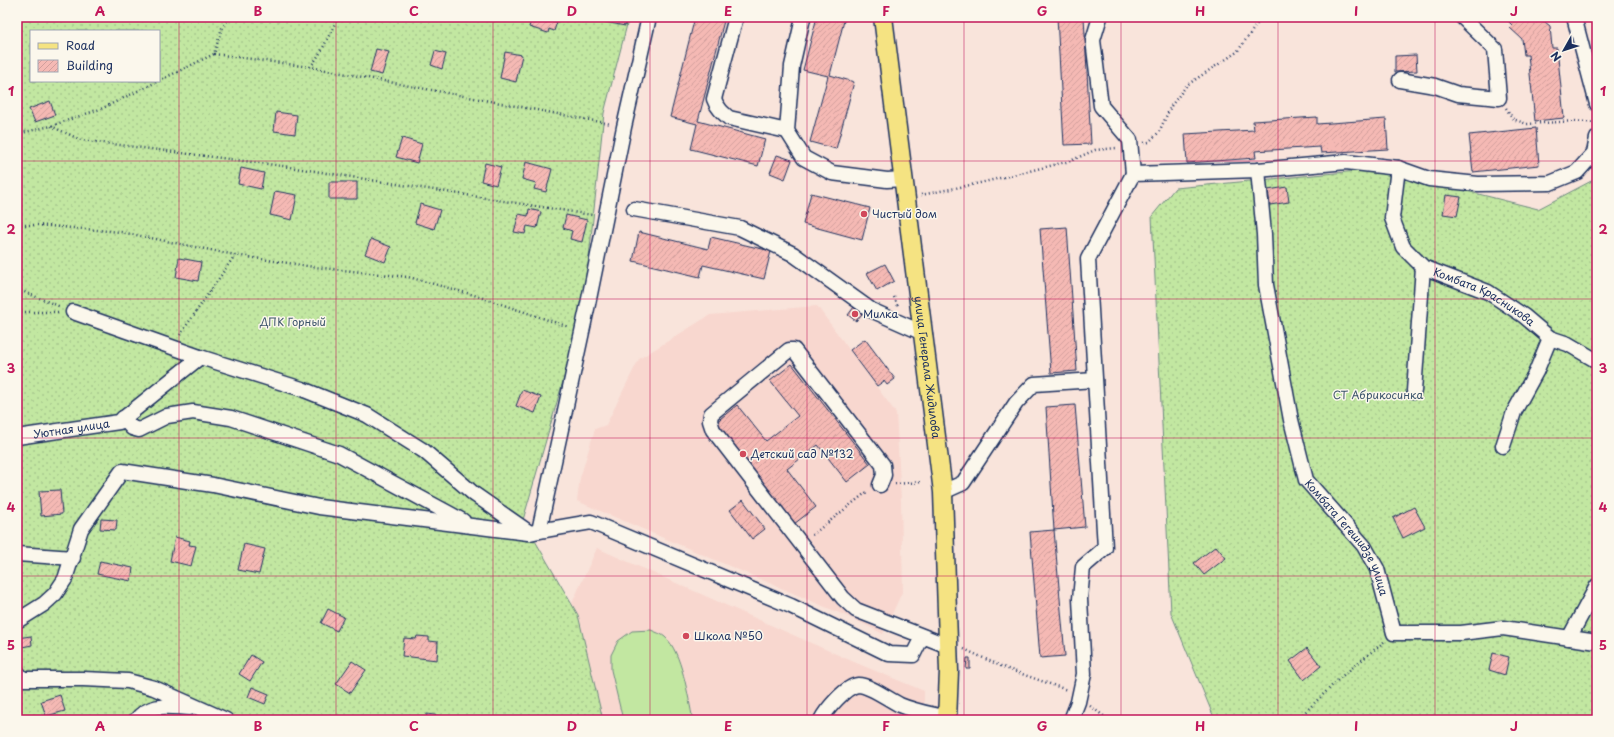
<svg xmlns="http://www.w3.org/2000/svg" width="1614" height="737" font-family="'Playpen Sans',sans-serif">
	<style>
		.built { fill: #f8d7cf }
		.grass { fill: url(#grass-dots); stroke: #6e8b80; fill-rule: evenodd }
		.pitch { fill: #c2e7a1; stroke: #6e8b80 }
		.building { fill: url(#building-hatch); stroke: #1b2f5e }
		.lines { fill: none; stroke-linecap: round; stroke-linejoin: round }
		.minor-casing { stroke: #1b2f5e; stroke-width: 17 }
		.major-casing { stroke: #1b2f5e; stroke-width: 21 }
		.path { stroke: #1b2f5e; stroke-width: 2.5; stroke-dasharray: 1 3; stroke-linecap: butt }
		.minor { stroke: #fbf7ec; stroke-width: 14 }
		.major { stroke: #f5e382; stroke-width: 18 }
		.grid { fill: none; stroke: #c2185b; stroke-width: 1; stroke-opacity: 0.55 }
		.poi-dot { fill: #d1495b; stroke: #fbf7ec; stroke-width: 1.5 }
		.labels { text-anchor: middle; stroke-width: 3; stroke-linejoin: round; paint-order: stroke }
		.poi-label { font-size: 11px; fill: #1b2f5e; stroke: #fbf7ec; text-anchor: start }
		.street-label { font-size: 11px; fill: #1b2f5e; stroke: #fbf7ec }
		.park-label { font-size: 11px; fill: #3c546b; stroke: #fbf7ec }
		.neatline { fill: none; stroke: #c2185b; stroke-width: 1.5 }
		.grid-label { font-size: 13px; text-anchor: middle; font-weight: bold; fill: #c2185b }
	</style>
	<defs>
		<pattern id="grass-dots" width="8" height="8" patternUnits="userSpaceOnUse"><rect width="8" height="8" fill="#c2e7a1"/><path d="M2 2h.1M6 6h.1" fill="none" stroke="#a6c68d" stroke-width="1.8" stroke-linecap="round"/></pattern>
		<pattern id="building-hatch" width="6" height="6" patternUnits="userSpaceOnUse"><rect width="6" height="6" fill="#f5b9b4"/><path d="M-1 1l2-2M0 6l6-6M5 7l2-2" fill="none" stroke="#d19f9d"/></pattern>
	</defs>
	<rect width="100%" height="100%" fill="#f9e4db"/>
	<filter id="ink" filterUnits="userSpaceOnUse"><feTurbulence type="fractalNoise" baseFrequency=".025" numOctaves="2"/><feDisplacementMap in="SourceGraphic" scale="8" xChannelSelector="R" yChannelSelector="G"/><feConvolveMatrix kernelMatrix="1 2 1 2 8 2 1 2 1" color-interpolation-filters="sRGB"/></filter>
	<g filter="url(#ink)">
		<path class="built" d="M817 306 896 413 901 500 903 590 883 634 851 618 577 501 580 478 595 429 606 425 639 359 710 315Z
			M597 548 854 662 924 691V720H601L569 610Z"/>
		<path class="grass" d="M17 17H629L604 113 588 267 578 329 523 520 578 615 603 720H17ZM31 31H159V81H31Z
			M1379 169 1538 209 1597 178V720H1215L1171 613 1152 216 1175 188Z"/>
		<path class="pitch" d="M651 630C655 632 662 634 665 637 682 652 688 697 693 720H623L611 670V655L618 641 632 631Z"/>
		<path class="building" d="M532 17H555L554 21 557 22 554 31 549 29 548 33 529 27Z
			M601 17H627L625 26 600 21Z
			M695 17H725L698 121 765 139 758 166 691 149 697 124 670 117Z
			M817 17H845L830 75 854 82 836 149 810 142 828 76 803 70Z
			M1057 17H1084L1091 144 1064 145Z
			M1504 17H1539L1550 26 1552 48H1557L1564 118 1535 121 1528 55H1524L1522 39 1510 28 1512 25Z
			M376 49 389 52 382 75 370 72Z
			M435 51 446 54 442 69 431 65Z
			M505 52 522 55 516 82 500 78Z
			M1416 55 1417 71 1395 72V56Z
			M50 101 55 115 35 122 29 109Z
			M276 112 297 115 295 134 274 131Z
			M1317 117V124L1386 119 1388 149 1321 153 1320 147 1255 151 1256 158 1187 163 1185 134 1254 130 1253 121Z
			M1536 128 1539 165 1473 172 1469 135Z
			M402 138 422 144 417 163 396 157Z
			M777 155 792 160 785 179 770 173Z
			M526 162 552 169 546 192 534 189 536 183 522 179Z
			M485 163 501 167 496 185 481 181Z
			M241 168 264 173 261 189 238 184Z
			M329 182H357V199H329Z
			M1287 187 1289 202 1270 205 1268 190Z
			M275 191 297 195 292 220 270 215Z
			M811 193 870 208 862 240 803 224Z
			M1446 195 1461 197 1457 216 1443 214Z
			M420 204 440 210 434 229 415 223Z
			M529 209 541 212 537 228 527 226 525 234 514 232 519 214 528 216Z
			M566 215 587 220 582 242 570 239 572 231 563 228Z
			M1067 227 1077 371 1051 373 1040 229Z
			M639 232 708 249 711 237 771 251 764 279 703 265 700 277 633 261Z
			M371 239 391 247 385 262 365 254Z
			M179 258 201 262 198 281 176 277Z
			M885 264 894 281 877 291 867 273Z
			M854 307 862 314 856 321 848 315Z
			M865 339 895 379 887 385 884 381 877 386 850 350Z
			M792 364 870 464 847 482 818 445 787 469 816 507 794 524 715 423 737 405 766 441 798 416 770 381Z
			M522 390 541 397 535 413 516 406Z
			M1075 405 1085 527 1054 530 1046 407Z
			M60 490 62 514 41 516 39 491Z
			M743 500 765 529 752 539 730 510Z
			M1414 507 1425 527 1403 538 1393 518Z
			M101 519 117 520 116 530 100 529Z
			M1054 530 1065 656 1040 658 1030 532Z
			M175 537 190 541 189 545 196 546 191 566 170 561Z
			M244 544 265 549 259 574 238 570Z
			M1216 546 1226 558 1204 575 1194 563Z
			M100 561 133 568 131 581 97 574Z
			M328 609 344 617 337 631 321 623Z
			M31 636 32 645 17 648V638Z
			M417 636 429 637V641L438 642 437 660 402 656 404 638 416 639Z
			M1307 648 1321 666 1304 680 1290 661Z
			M1493 653 1509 657 1505 675 1489 670Z
			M251 655 262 662 250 681 239 674Z
			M967 658H970V669H966Z
			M352 661 366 670 350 693 336 684Z
			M252 687 269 694 265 704 248 697Z
			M60 695 65 711 46 716 41 701Z
			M180 714H196V720H180Z
			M427 714 452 718V720H433L426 718Z"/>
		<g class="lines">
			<defs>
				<g id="minor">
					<path d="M736 17 714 99C717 108 723 113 729 118L787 131"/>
					<path d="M800 17 803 18 792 66 787 131 804 158 832 173 887 180 903 179"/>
					<path d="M1100 17 1093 40 1101 106 1130 140 1133 174"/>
					<path d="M1574 17 1597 104"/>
					<path d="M1400 80 1435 86 1458 94 1499 98 1495 49 1462 17"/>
					<path id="s1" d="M1398 168 1392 218 1403 247 1423 267 1488 292 1524 316 1550 338 1568 344 1597 361"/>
					<path id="s2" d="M1258 170 1264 234 1266 285 1291 420 1306 480 1364 546 1377 569 1394 633H1461L1503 628 1597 642"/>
					<path d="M634 209 740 228 793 254 871 310 923 333"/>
					<path d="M73 312 200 357 302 389 367 415 424 451 474 494 530 533 539 531 588 304 624 127 649 17"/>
					<path d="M1414 391 1423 267"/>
					<path d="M123 418 132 428 139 430 167 416 193 412 231 418 339 454 463 521"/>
					<path id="s3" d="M17 437 119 422 200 357"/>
					<path d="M1503 446 1514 412 1536 372 1550 338"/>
					<path d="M880 485 884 475 883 465 794 350H789L711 414 710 421 713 430 843 598 856 610 948 646"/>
					<path d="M943 492 963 483 1016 403 1034 384 1095 380"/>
					<path d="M539 531 591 522 791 606 889 654 913 655 922 637"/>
					<path d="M17 554 73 558"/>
					<path d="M17 621 44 604 55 594 65 579 81 529 122 471 213 485 319 507 528 533"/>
					<path d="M1569 638 1597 586"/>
					<path d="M17 672 23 679H83L128 681 154 688 226 720"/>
					<path d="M136 720C151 702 169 707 190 708"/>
					<path d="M821 720C826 710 846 686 858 685 870 685 889 700 900 705 914 711 931 714 947 718"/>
					<path d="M1071 720 1078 702 1084 674 1080 599 1083 567 1105 548 1088 259 1133 174 1258 170 1346 162 1398 168 1429 179 1478 184 1550 183 1577 172 1594 153 1597 138"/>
				</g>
				<g id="major">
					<path id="s4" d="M883 17 943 492 949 671 947 720"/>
				</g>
			</defs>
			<use href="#minor" class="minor-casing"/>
			<use href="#major" class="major-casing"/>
			<path class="path" d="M214 54 310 67 611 124
				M310 67C323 52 329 34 338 18L345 17
				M1506 108 1513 119 1527 124 1574 121 1597 123
				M51 126 81 140 283 166 592 215
				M17 134 51 126 103 108 214 54 222 28 230 17
				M1144 143 1149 142 1159 132 1171 106 1187 85 1237 52 1262 17
				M921 195 980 183 1070 161 1095 150 1117 148
				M17 225H37L121 232 235 255 314 267 408 277 474 295 569 327
				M17 289 61 307
				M894 297 898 306
				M17 312H60
				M180 335 235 255
				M895 484 922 482
				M812 535 868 491
				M964 649 1005 668 1067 690
				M1090 706 1109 720
				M1297 720 1341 677 1385 641"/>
			<use href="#minor" class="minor"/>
			<use href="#major" class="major"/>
		</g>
	</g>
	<path class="grid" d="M179 17V720M336 17V720M493 17V720M650 17V720M807 17V720M964 17V720M1121 17V720M1278 17V720M1435 17V720M17 161H1597M17 299H1597M17 438H1597M17 576H1597"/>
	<g class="poi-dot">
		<circle cx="864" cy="214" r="4"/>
		<circle cx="855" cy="314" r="4"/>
		<circle cx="743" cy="454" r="4"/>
		<circle cx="686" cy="636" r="4"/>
	</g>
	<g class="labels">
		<g class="poi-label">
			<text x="872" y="218">Чистый дом</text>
			<text x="863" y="318">Милка</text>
			<text x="751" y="458">Детский сад №132</text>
			<text x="694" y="640">Школа №50</text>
		</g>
		<g class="street-label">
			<text dy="4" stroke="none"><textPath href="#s1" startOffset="178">Комбата Красникова</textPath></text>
			<text dy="4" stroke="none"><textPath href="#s4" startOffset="353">улица Генерала Жидилова</textPath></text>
			<text dy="4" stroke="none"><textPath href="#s3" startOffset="55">Уютная улица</textPath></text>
			<text dy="4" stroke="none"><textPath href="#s2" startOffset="386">Комбата Гегешидзе улица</textPath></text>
		</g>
		<g class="park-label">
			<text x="293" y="326">ДПК Горный</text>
			<text x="1378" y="399">СТ Абрикосинка</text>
		</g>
	</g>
	<rect width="1614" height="737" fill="none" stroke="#fbf7ec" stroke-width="44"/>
	<rect x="30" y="30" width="130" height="52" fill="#fbf7ec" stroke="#a1a7b3"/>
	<rect x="38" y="43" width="20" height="6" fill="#f5e382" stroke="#a1a7b3"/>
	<text x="66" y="50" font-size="12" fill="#1b2f5e">Road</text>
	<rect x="38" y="60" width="20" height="12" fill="url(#building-hatch)" stroke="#a1a7b3"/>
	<text x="66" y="70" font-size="12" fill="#1b2f5e">Building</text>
	<g transform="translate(1564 50) rotate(231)" stroke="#fbf7ec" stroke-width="3" paint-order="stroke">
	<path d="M0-3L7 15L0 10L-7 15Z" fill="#1b2f5e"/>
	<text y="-6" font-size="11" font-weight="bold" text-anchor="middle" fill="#1b2f5e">N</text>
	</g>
	<rect x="22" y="22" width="1570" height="693" class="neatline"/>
	<g class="grid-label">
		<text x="100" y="16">A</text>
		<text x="258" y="16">B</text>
		<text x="414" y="16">C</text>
		<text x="572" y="16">D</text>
		<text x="728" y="16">E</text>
		<text x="886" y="16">F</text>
		<text x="1042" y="16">G</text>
		<text x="1200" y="16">H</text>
		<text x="1356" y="16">I</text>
		<text x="1514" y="16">J</text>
		<text x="11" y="96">1</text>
		<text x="1603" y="96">1</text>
		<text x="11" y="234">2</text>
		<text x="1603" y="234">2</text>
		<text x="11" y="373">3</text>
		<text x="1603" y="373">3</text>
		<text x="11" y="512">4</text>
		<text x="1603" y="512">4</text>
		<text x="11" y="650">5</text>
		<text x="1603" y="650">5</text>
		<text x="100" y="731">A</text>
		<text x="258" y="731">B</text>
		<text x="414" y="731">C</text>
		<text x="572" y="731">D</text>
		<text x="728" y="731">E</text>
		<text x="886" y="731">F</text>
		<text x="1042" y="731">G</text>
		<text x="1200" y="731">H</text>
		<text x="1356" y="731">I</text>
		<text x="1514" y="731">J</text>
	</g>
</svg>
